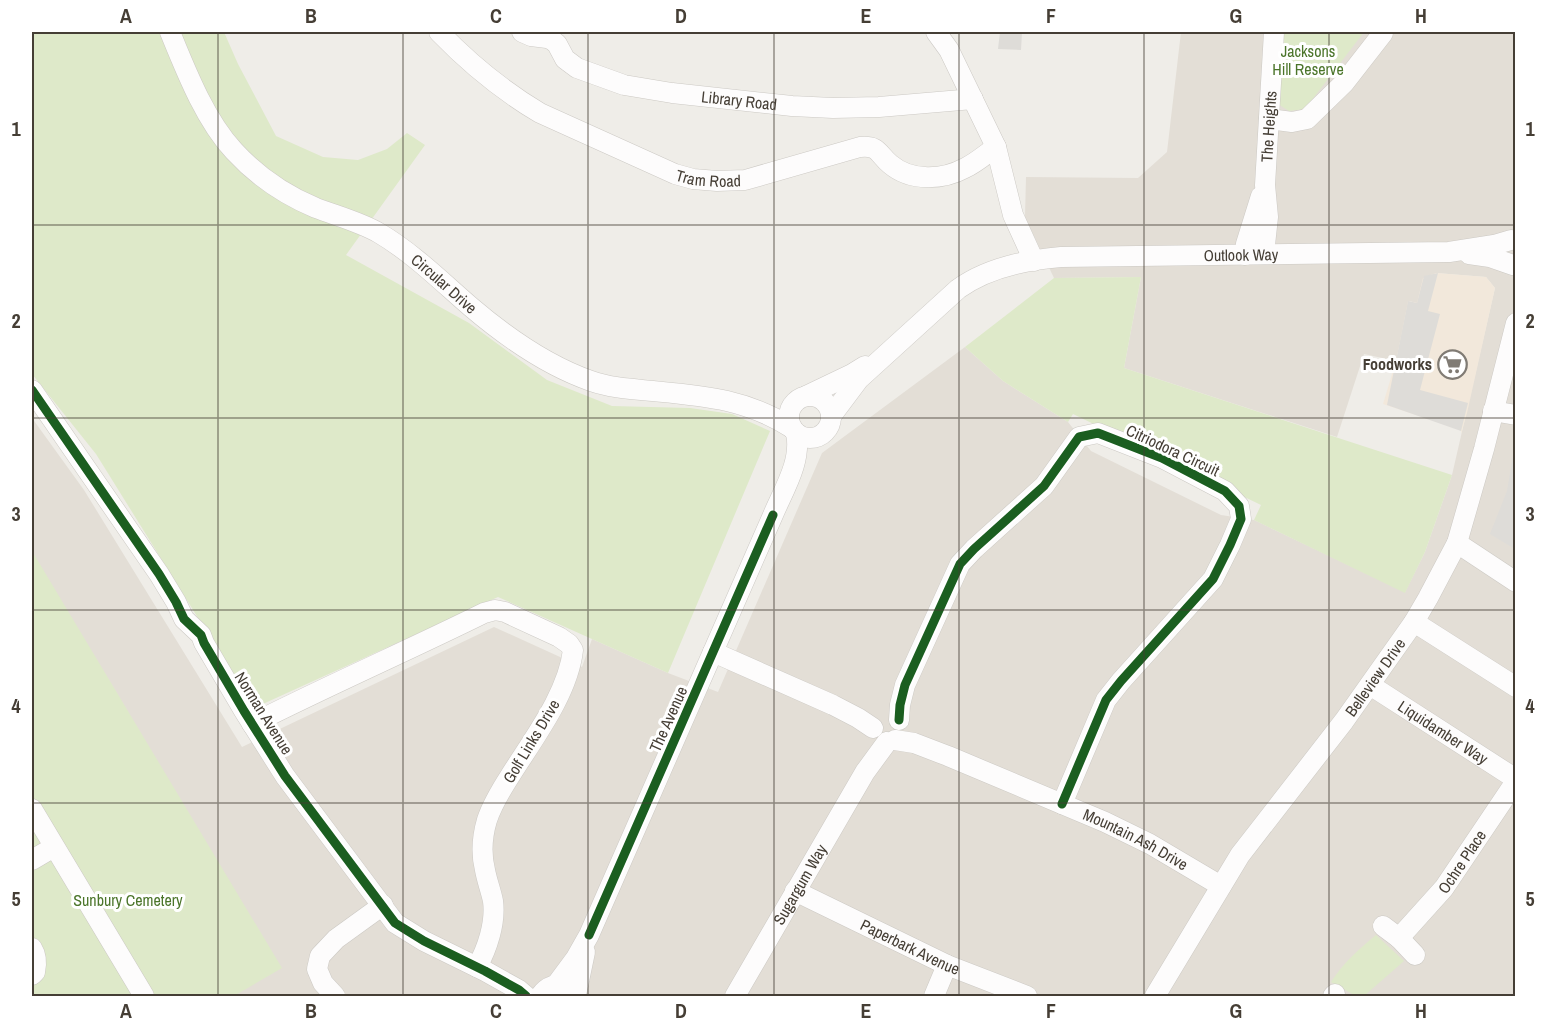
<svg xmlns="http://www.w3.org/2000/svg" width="1547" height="1028" font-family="'Archivo Narrow',sans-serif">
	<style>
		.residential { fill: #e3ded6 }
		.commercial { fill: #f2e8db }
		.green { fill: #dee9c9 }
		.parking { fill: #dedcd8 }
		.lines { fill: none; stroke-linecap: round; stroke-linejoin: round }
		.minor-casing { stroke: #ccc9c4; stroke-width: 21 }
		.minor { stroke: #fdfcfc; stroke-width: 20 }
		.cycleway-casing { stroke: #fff; stroke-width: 13 }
		.cycleway { stroke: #1b5e20; stroke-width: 9 }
		.grid { fill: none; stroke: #453e35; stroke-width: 1.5; stroke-opacity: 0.55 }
		.labels { text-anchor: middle; stroke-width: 6; stroke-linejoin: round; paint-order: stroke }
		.park-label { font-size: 16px; fill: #4b752a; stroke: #fff }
		.street-label { font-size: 16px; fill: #453e35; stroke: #fff }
		.poi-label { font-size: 16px; font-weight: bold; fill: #453e35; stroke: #fff; text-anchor: end }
		.neatline { fill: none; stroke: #453e35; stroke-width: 2 }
		.grid-label { font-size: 20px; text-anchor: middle; font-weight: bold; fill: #453e35 }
	</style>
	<rect width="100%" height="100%" fill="#efede8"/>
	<path class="residential" d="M1181 32H1515V996H32V418L84 490 242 747 494 627 582 667 592 639 668 673 718 692 822 453 965 347 1003 381 1068 422 1091 451 1221 515 1254 520 1405 592 1425 552 1452 475 1495 288 1486 277 1436 273 1417 303 1409 301 1396 361 1364 354 1337 437 1124 368 1141 277 1054 278 1025 217 1026 177 1138 178 1167 152Z"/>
	<path class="commercial" d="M1436 273 1486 277 1495 288 1467 413 1461 434V430L1383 404 1396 361 1408 301 1417 303 1423 278Z"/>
	<path class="green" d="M32 32H224L238 64 276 136 323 157 358 160 387 149 407 133 425 145 346 255 469 323 547 380 612 406 690 408 732 414 770 431 668 673 498 597 254 708 96 454 32 374Z
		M1282 32H1364L1305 109 1289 111 1278 104Z
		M1141 277 1124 368 1452 475 1425 552 1405 593 1254 520 1261 505 1073 414 1068 422 1003 381 965 347 1054 278Z
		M32 551 282 968 234 996H32Z
		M1376 935 1404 961 1364 996H1356L1331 982C1343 963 1358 950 1376 935Z"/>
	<path class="parking" d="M1000 32H1022L1021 50 998 49Z
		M1438 273 1428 311 1440 314 1420 390 1468 403 1461 431 1387 405 1408 301 1417 303 1424 276Z
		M1515 443H1516L1515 549 1490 534 1507 491Z"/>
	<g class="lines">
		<defs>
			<g id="minor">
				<path id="s1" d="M170 32C186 71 205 120 234 151 257 176 285 195 316 208 337 216 360 222 379 233 413 253 442 282 471 307 505 336 548 366 591 381 611 388 632 389 653 391 706 396 746 399 792 428"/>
				<path id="s2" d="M439 32C469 63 503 91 540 113L675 174 693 179 717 181 745 180 860 147C879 145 878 154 890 164 911 182 943 180 965 168 976 163 986 154 996 147"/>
				<path id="s3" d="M522 32 531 36 547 38 552 40 557 44 565 59 577 68 624 85 672 93 792 106 833 108 879 107 973 99"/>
				<path d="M936 32 949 50 996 147 1013 215 1034 261"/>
				<path d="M1269 119 1292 122 1307 119 1344 83 1383 33"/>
				<path id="s4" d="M1264 254 1268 217 1265 185 1274 32"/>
				<path d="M1469 254 1490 257 1513 265"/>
				<path d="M1245 255 1246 244 1261 196"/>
				<path d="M32 390 159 574 176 602 184 619 201 635 204 643 244 711 285 776 395 923 424 941 485 971 519 990 526 996"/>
				<circle cx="810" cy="417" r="21"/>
				<path d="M806 396 852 374 865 366"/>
				<path d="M1493 411 1516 415"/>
				<path id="s5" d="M832 415 859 379 958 289C987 268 1025 260 1061 257L1449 252 1494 245 1511 240"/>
				<path d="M1457 543 1516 582"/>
				<path d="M1414 622 1516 687"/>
				<path d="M713 652 833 705 858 718 873 728"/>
				<path id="s6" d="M1370 685 1516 779"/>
				<path d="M899 720 900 705 905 685 960 564 974 549 1044 486 1079 437 1098 433 1162 458 1225 491 1239 506 1241 519 1230 545 1213 579 1121 681 1106 700 1062 804"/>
				<path d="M252 724C329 685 407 651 484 613L495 610 505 612 559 637 569 644 573 650C568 694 533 739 510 776 501 790 492 805 487 820 482 837 481 854 485 870 487 881 491 891 493 901 496 923 487 949 477 967"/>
				<path id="s7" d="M895 740 914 743 948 756 1105 822 1150 844 1221 886"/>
				<path d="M32 809 144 996"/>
				<path d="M32 860 54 847"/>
				<path id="s8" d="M795 891 947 965 1027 996"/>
				<path d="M1383 926 1399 938 1415 955"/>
				<path id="s9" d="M1399 938 1444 888 1516 781"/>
				<path d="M32 948C37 956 37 963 35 972L32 975"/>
				<path d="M556 985 576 958 589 935 773 515C784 489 802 461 796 433"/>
				<path d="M576 995 585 952"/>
				<path d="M335 996 323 983 317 969 320 956 336 939 383 905"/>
				<path d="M540 996C547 986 557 982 568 988"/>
				<path id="s10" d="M735 996 865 772 887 742"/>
				<path d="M934 996 947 965"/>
				<path id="s11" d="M1155 996 1240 855 1344 721 1414 622 1428 598 1457 543 1484 449 1516 323"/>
				<path d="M1333 996 1335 994"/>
			</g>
		</defs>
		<use href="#minor" class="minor-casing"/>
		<use href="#minor" class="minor"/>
		<defs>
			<path id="cycleway" d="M32 390 159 574 176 602 184 619 201 635 204 643 244 711 285 776 395 923 424 941 485 971 519 990 526 996
				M899 720 900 705 905 685 960 564 974 549 1044 486 1079 437 1098 433 1162 458 1225 491 1239 506 1241 519 1230 545 1213 579 1121 681 1106 700 1062 804
				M589 935 773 515"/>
		</defs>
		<use href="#cycleway" class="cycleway-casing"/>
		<use href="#cycleway" class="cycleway"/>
	</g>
	<path class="grid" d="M218 32V996M403 32V996M588 32V996M774 32V996M959 32V996M1144 32V996M1329 32V996M32 225H1516M32 418H1516M32 610H1516M32 803H1516"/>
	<defs>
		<symbol id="supermarket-ring" viewBox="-11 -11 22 22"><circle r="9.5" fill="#fff" stroke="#807b74" stroke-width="1.5"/><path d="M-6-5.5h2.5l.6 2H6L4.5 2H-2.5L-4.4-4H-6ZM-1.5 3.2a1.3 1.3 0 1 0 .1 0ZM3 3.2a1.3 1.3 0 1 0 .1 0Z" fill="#807b74"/></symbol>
	</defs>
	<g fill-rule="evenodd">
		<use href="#supermarket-ring" x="1436" y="348" width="33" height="33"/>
	</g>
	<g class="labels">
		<g class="park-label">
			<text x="1308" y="57">Jacksons<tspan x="1308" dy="18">Hill Reserve</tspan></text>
			<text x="128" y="906">Sunbury Cemetery</text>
		</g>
		<g class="street-label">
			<text dy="6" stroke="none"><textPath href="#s3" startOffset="236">Library Road</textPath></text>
			<text dy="6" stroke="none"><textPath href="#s4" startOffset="128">The Heights</textPath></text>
			<text dy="6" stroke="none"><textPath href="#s2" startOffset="312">Tram Road</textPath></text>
			<text dy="6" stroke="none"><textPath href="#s5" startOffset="468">Outlook Way</textPath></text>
			<text dy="6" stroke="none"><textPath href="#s1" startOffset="387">Circular Drive</textPath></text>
			<text transform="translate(1173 450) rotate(25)" y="6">Citriodora Circuit</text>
			<text dy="6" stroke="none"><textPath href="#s11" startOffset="388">Belleview Drive</textPath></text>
			<text transform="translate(264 713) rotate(58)" y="6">Norman Avenue</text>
			<text transform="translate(668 719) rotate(-66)" y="6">The Avenue</text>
			<text dy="6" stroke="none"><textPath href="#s6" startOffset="87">Liquidamber Way</textPath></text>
			<text transform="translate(531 741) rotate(-59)" y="6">Golf Links Drive</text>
			<text dy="6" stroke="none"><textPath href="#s7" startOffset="261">Mountain Ash Drive</textPath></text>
			<text dy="6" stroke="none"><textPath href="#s9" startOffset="99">Ochre Place</textPath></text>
			<text dy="6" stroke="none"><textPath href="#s10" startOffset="129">Sugargum Way</textPath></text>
			<text dy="6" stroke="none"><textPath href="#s8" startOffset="128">Paperbark Avenue</textPath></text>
		</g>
		<g class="poi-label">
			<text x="1432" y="370">Foodworks</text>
		</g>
	</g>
	<rect width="1547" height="1028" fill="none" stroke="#ffffff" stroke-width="66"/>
	<rect x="33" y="33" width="1481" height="962" class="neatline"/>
	<g class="grid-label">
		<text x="126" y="23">A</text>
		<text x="311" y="23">B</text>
		<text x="496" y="23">C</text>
		<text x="681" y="23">D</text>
		<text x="866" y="23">E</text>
		<text x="1051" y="23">F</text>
		<text x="1236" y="23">G</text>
		<text x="1421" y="23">H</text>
		<text x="16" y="136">1</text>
		<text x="1530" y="136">1</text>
		<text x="16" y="328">2</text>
		<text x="1530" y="328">2</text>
		<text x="16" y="521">3</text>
		<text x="1530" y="521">3</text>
		<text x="16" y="713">4</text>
		<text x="1530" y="713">4</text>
		<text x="16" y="906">5</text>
		<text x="1530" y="906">5</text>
		<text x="126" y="1018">A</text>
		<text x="311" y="1018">B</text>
		<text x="496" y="1018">C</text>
		<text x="681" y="1018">D</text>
		<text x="866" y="1018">E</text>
		<text x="1051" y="1018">F</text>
		<text x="1236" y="1018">G</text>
		<text x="1421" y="1018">H</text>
	</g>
</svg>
